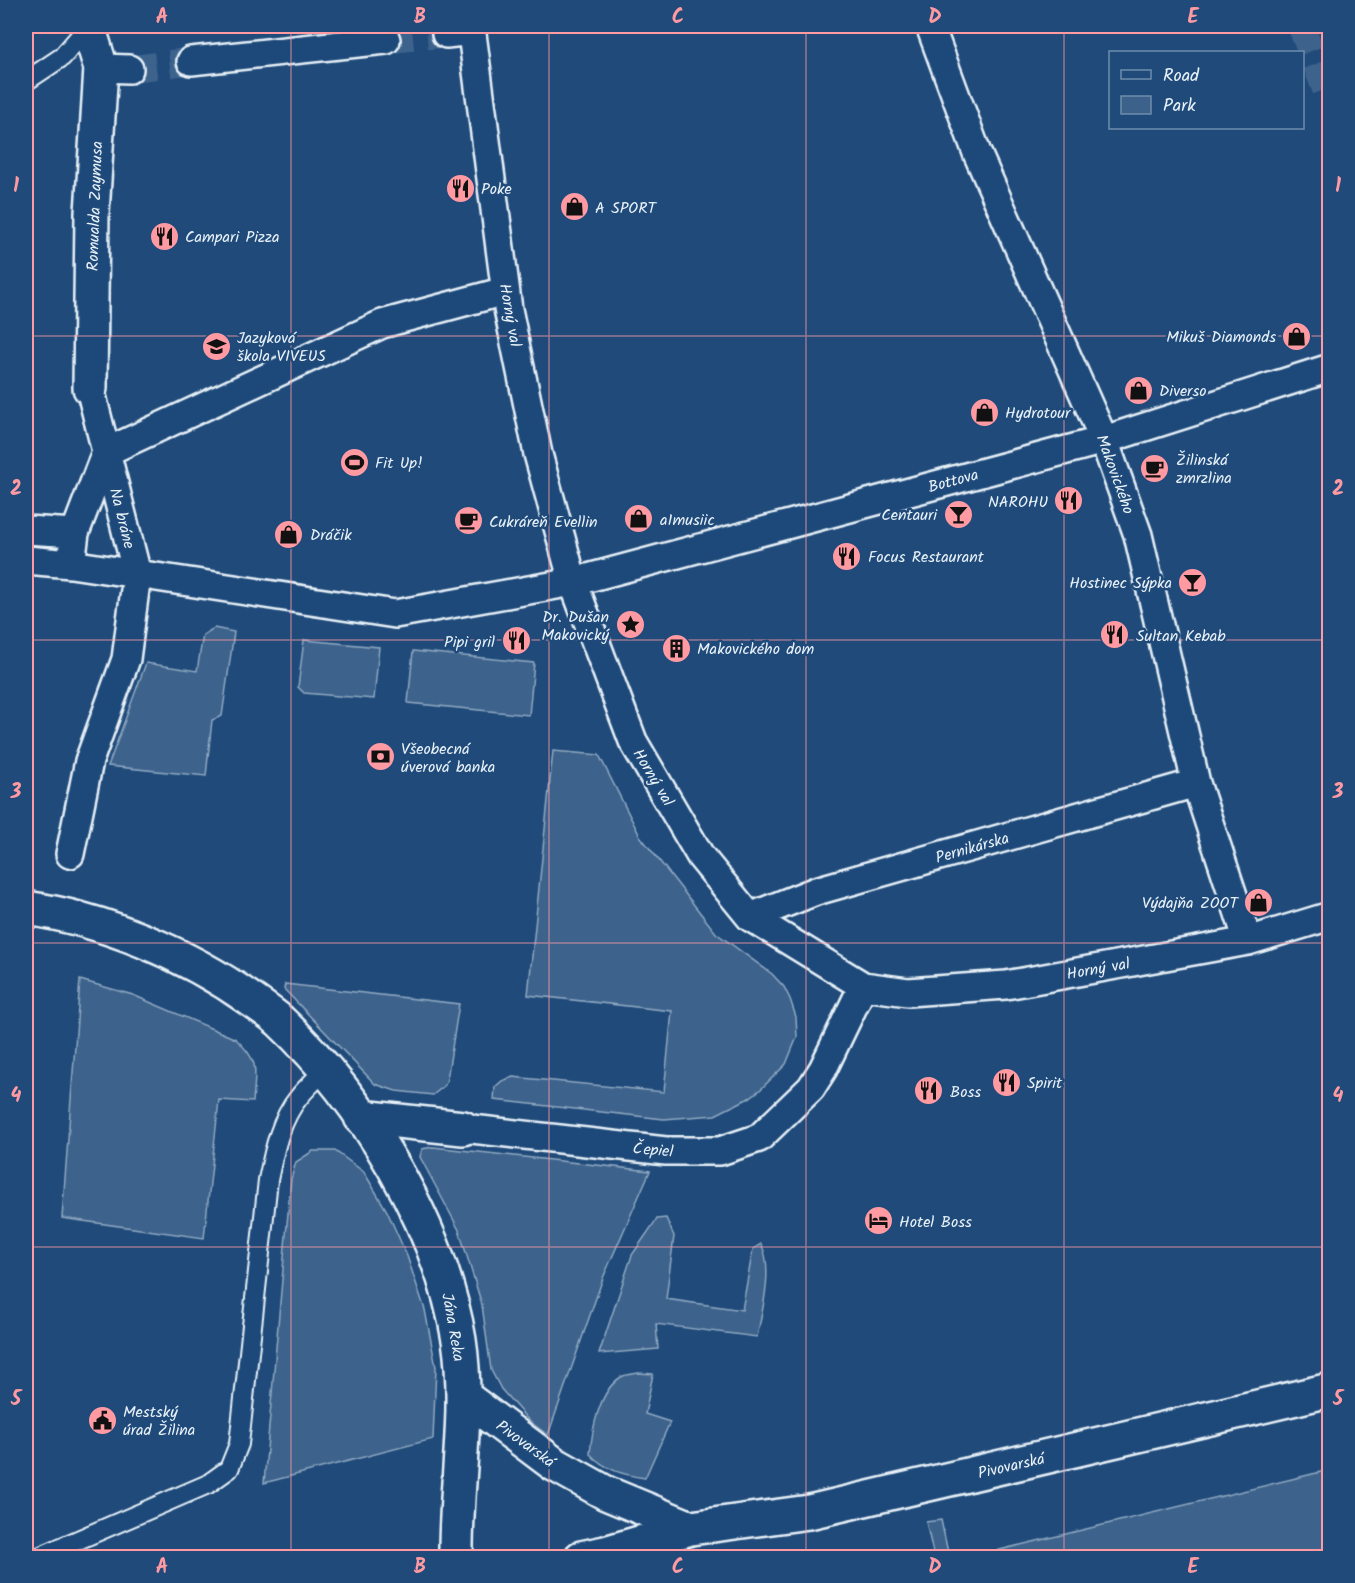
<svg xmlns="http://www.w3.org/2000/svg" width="1355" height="1583" font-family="Kalam,sans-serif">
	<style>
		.green { fill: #3c628c; stroke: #92aac2; stroke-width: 1.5 }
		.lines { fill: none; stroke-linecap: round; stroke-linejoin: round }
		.pedestrian-tunnel { stroke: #3d638d; stroke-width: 27; stroke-dasharray: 27 14; stroke-linecap: butt }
		.service-casing { stroke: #e8f1f8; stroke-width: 22 }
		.pedestrian-casing { stroke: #e8f1f8; stroke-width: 32 }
		.minor-casing { stroke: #e8f1f8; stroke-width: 38 }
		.service { stroke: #1f4a7a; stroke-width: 18 }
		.pedestrian { stroke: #1f4a7a; stroke-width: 27 }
		.minor { stroke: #1f4a7a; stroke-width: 33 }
		.grid { fill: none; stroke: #ff9aa2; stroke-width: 1.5; stroke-opacity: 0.55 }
		.labels { text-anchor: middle; stroke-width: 5; stroke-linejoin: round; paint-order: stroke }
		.poi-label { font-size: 16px; fill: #e8f1f8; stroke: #1f4a7a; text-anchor: start }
		.street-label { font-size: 16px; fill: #e8f1f8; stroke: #1f4a7a }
		.neatline { fill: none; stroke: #ff9aa2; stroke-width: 2 }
		.grid-label { font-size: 20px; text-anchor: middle; font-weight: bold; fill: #ff9aa2 }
	</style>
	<rect width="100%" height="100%" fill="#1f4a7a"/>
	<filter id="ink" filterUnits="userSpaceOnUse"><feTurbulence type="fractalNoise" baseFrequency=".0167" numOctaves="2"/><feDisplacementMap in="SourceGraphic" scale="12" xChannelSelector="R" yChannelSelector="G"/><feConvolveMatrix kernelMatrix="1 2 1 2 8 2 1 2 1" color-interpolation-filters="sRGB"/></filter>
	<g filter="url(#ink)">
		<path class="green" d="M214 628 234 632 222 716 212 720 206 776 108 766 146 663 197 671 203 635Z
			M304 640 379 647 374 699 304 693 298 687Z
			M413 651 534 663 529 715 408 703Z
			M553 751 599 755 640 836 716 933 772 974 784 987 790 999 796 1017 797 1037 786 1064 761 1089 749 1098 715 1115 664 1119 494 1100 495 1087 502 1081 513 1077 664 1092 672 1011 528 995Z
			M80 980 133 995 236 1039C261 1063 255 1070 253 1102L219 1100 204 1238 62 1218Z
			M285 984 459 1004 447 1079 445 1085 433 1095 396 1091 375 1084 284 989Z
			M433 1147 650 1171 603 1278 548 1435 529 1421 501 1389 491 1370 482 1305 459 1230 420 1157 422 1149Z
			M313 1151H335L364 1172 387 1211 407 1256 425 1310 436 1367 433 1439 264 1483 291 1179 296 1162Z
			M666 1218 674 1236 666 1299 742 1310 753 1249 761 1244C774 1267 762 1312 757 1337L656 1324 658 1349 599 1354 632 1255 657 1219Z
			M639 1373 653 1374 645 1414 670 1422 645 1478C624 1475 605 1470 590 1454 592 1430 599 1391 621 1377 626 1374 634 1374 639 1373Z
			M1329 1470V1557H971Z
			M941 1520 949 1557H934L926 1522Z"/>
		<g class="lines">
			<path class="pedestrian-tunnel" d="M1301 26 1330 100
				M386 40 446 34
				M129 69 191 61"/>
			<defs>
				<path id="service" d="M26 81 62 57 88 27
					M36 1558 208 1484 229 1469 239 1444 268 1180C274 1151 280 1120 299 1097 307 1087 317 1078 326 1069"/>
				<path id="pedestrian" d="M471 26 508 309 538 454 573 582 633 741 701 857 750 917 863 986 908 992 1006 985 1248 941 1330 916
					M930 26 977 153 1104 440 1138 535 1196 783 1248 941
					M446 34 472 31
					M191 61 386 40
					M101 68 129 69
					M90 388 137 574 395 614 573 582 1104 440 1330 368
					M106 452 382 324 505 291
					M26 530 75 533
					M26 560 71 564 137 574 126 659 89 761 70 854
					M71 564 75 533 106 452
					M750 917 816 891 1196 783
					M463 1128 666 1151H720L759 1138 811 1088 823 1069 863 986"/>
				<path id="minor" d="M88 26 101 68 92 213 90 388
					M26 908C103 919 187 954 250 999 260 1006 271 1013 280 1021 364 1100 440 1225 459 1340 470 1412 455 1486 456 1558
					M361 1117 463 1128
					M463 1396 554 1464 606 1493 691 1528
					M581 1558 605 1553 691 1528 809 1512 1330 1390"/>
			</defs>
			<use href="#service" class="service-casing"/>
			<use href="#pedestrian" class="pedestrian-casing"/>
			<use href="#minor" class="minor-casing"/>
			<use href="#service" class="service"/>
			<use href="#pedestrian" class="pedestrian"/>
			<use href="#minor" class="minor"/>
		</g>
	</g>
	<path class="grid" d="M291 26V1558M549 26V1558M806 26V1558M1064 26V1558M26 336H1330M26 640H1330M26 943H1330M26 1247H1330"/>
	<defs>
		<symbol id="restaurant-disc" viewBox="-11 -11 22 22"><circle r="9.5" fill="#ff9aa2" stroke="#1f4a7a"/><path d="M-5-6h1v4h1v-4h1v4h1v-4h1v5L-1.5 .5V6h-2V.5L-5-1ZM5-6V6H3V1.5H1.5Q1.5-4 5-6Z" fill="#111"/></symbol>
		<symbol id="shop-disc" viewBox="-11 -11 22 22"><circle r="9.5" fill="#ff9aa2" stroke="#1f4a7a"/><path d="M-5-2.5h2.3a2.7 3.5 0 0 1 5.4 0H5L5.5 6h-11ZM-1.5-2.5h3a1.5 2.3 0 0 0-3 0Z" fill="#111"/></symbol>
		<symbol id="school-disc" viewBox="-11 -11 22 22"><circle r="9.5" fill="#ff9aa2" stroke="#1f4a7a"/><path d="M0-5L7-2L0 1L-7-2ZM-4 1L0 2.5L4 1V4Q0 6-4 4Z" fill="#111"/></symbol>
		<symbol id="stadium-disc" viewBox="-11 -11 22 22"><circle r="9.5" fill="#ff9aa2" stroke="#1f4a7a"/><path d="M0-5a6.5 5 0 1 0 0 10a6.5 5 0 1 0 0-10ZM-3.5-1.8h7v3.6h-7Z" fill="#111"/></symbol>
		<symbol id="cafe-disc" viewBox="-11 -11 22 22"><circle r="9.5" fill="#ff9aa2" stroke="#1f4a7a"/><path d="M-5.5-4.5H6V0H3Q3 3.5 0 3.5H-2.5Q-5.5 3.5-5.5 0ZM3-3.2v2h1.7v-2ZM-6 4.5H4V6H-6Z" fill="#111"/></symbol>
		<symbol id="bar-disc" viewBox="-11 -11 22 22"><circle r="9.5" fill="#ff9aa2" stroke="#1f4a7a"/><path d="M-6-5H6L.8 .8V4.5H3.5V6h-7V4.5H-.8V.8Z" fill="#111"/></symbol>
		<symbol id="sight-disc" viewBox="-11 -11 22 22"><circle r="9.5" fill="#ff9aa2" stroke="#1f4a7a"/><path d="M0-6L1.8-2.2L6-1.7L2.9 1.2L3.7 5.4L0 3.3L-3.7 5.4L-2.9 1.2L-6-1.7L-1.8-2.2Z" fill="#111"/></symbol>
		<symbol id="building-disc" viewBox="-11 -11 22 22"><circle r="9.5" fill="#ff9aa2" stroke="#1f4a7a"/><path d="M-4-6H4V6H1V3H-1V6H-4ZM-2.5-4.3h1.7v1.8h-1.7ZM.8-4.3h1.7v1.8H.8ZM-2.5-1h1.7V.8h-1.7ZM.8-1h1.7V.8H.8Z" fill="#111"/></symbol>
		<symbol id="bank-disc" viewBox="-11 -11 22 22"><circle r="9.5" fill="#ff9aa2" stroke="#1f4a7a"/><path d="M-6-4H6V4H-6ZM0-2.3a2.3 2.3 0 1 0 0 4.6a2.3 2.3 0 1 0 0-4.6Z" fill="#111"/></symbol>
		<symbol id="hotel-disc" viewBox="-11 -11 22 22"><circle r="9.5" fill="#ff9aa2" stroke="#1f4a7a"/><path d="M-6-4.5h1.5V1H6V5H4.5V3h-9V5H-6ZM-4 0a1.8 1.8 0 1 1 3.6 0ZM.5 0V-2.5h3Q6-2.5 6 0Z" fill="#111"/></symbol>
		<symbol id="civic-disc" viewBox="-11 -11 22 22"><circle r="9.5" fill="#ff9aa2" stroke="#1f4a7a"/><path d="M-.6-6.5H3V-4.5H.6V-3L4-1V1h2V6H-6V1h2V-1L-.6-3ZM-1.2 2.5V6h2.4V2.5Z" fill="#111"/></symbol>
	</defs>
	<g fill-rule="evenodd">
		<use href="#restaurant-disc" x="444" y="172" width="33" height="33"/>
		<use href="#shop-disc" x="558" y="190" width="33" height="33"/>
		<use href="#restaurant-disc" x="148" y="220" width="33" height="33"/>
		<use href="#shop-disc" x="1280" y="320" width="33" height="33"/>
		<use href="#school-disc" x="200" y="330" width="33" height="33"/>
		<use href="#shop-disc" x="1122" y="374" width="33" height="33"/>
		<use href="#shop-disc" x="968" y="396" width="33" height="33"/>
		<use href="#stadium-disc" x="338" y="446" width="33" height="33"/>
		<use href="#cafe-disc" x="1138" y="452" width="33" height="33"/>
		<use href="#restaurant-disc" x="1052" y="484" width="33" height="33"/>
		<use href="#bar-disc" x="942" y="498" width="33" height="33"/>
		<use href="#shop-disc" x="622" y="502" width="33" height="33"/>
		<use href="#cafe-disc" x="452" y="504" width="33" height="33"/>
		<use href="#shop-disc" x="272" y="518" width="33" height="33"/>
		<use href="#restaurant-disc" x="830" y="540" width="33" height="33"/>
		<use href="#bar-disc" x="1176" y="566" width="33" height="33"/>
		<use href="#sight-disc" x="614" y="608" width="33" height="33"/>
		<use href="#restaurant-disc" x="1098" y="618" width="33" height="33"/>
		<use href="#restaurant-disc" x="500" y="624" width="33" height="33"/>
		<use href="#building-disc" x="660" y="632" width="33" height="33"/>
		<use href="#bank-disc" x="364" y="740" width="33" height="33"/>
		<use href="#shop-disc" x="1242" y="886" width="33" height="33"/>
		<use href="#restaurant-disc" x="990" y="1066" width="33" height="33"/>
		<use href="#restaurant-disc" x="912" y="1074" width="33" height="33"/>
		<use href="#hotel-disc" x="862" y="1204" width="33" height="33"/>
		<use href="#civic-disc" x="86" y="1404" width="33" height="33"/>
	</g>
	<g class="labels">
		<g class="poi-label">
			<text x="481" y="194">Poke</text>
			<text x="595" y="213">A SPORT</text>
			<text x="185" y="242">Campari Pizza</text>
			<text x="1276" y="342" text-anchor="end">Mikuš Diamonds</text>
			<text x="237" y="343">Jazyková<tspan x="237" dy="18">škola VIVEUS</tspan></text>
			<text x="1159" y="396">Diverso</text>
			<text x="1005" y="418">Hydrotour</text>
			<text x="1176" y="465">Žilinská<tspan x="1176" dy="18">zmrzlina</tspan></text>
			<text x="375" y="468">Fit Up!</text>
			<text x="1048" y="507" text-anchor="end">NAROHU</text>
			<text x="937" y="520" text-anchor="end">Centauri</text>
			<text x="660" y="525">a1musiic</text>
			<text x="489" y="527">Cukráreň Evellin</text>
			<text x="310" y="540">Dráčik</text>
			<text x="868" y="562">Focus Restaurant</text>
			<text x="1172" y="588" text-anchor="end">Hostinec Sýpka</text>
			<text x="609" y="622" text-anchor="end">Dr. Dušan<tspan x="609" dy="18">Makovický</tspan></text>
			<text x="1136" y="641">Sultan Kebab</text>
			<text x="495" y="647" text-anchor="end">Pipi gril</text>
			<text x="697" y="654">Makovického dom</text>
			<text x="401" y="754">Všeobecná<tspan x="401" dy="18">úverová banka</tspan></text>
			<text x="1238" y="908" text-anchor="end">Výdajňa ZOOT</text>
			<text x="1027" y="1088">Spirit</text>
			<text x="950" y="1097">Boss</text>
			<text x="899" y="1227">Hotel Boss</text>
			<text x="123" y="1417">Mestský<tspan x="123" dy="18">úrad Žilina</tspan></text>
		</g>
		<g class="street-label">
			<text transform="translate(94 206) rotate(-88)" y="6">Romualda Zaymusa</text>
			<text transform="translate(511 315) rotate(80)" y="6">Horný val</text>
			<text transform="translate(1116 474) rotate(70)" y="6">Makovického</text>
			<text transform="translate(953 480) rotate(-15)" y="6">Bottova</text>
			<text transform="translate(123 518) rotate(76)" y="6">Na bráne</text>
			<text transform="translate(654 777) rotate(59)" y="6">Horný val</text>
			<text transform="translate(972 847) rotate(-16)" y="6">Pernikárska</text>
			<text transform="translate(1098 968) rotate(-10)" y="6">Horný val</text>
			<text transform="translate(653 1149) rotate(5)" y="6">Čepiel</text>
			<text transform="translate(454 1327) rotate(80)" y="6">Jána Reka</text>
			<text transform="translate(526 1443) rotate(36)" y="6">Pivovarská</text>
			<text transform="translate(1011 1465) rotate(-13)" y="6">Pivovarská</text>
		</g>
	</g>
	<rect width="1355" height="1583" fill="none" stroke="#1f4a7a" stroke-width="66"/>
	<rect x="1109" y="51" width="195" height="78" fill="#1f4a7a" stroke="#6f8dac" stroke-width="1.5"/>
	<rect x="1121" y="70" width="30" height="9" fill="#1f4a7a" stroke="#6f8dac" stroke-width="1.5"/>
	<text x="1163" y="81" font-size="18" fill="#e8f1f8">Road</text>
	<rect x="1121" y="96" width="30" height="18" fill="#3c628c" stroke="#6f8dac" stroke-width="1.5"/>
	<text x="1163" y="111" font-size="18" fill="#e8f1f8">Park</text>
	<rect x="33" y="33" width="1289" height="1517" class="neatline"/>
	<g class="grid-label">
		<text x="162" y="23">A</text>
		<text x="420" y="23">B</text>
		<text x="678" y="23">C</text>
		<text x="935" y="23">D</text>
		<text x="1193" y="23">E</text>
		<text x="16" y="192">1</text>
		<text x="1338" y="192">1</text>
		<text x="16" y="495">2</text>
		<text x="1338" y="495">2</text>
		<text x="16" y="798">3</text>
		<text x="1338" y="798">3</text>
		<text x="16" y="1102">4</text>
		<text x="1338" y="1102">4</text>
		<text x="16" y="1405">5</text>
		<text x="1338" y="1405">5</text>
		<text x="162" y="1573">A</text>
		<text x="420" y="1573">B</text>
		<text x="678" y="1573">C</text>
		<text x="935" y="1573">D</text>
		<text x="1193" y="1573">E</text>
	</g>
</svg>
